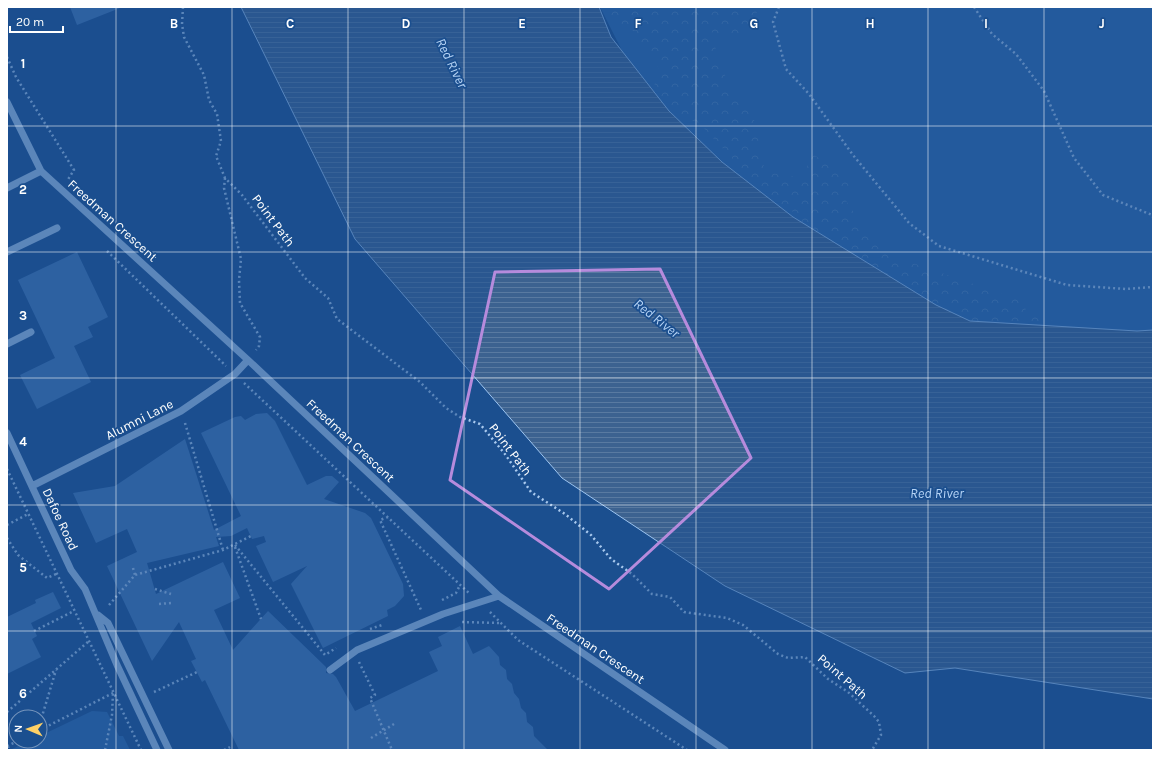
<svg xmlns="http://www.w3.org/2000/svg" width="1160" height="757" font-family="Karla,sans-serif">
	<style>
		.green { fill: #2e69ad }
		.forest { fill: url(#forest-crowns) }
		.water { fill: url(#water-rules); stroke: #9cc4f0 }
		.building { fill: #4478b7 }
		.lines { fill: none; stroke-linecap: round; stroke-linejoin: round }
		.path { stroke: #a9c9ee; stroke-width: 2.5; stroke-dasharray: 2 3; stroke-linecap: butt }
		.minor { stroke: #a9c9ee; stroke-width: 7 }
		.path-bridge { stroke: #a9c9ee; stroke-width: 2.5; stroke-dasharray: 2 3; stroke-linecap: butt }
		.marked { fill: none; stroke: #b68bdc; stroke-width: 3; stroke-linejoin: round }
		.grid { fill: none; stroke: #fff; stroke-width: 1; stroke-opacity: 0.55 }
		.labels { text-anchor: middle; stroke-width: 3.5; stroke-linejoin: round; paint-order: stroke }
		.street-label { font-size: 13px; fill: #fff; stroke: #1b4f8f }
		.water-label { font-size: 14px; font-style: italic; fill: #b5d3f5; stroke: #1b4f8f }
		.grid-label { font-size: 13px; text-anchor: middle; font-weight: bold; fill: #fff; stroke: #1b4f8f; stroke-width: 3.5; stroke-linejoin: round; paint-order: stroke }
	</style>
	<defs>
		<pattern id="forest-crowns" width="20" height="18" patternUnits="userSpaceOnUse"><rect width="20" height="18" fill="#2e69ad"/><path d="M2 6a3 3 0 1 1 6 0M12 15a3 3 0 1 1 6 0" fill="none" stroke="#4d80b9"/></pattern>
		<pattern id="water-rules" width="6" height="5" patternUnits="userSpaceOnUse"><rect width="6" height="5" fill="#3c6290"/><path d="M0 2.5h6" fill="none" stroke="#597aa1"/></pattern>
	</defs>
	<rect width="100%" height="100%" fill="#1b4f8f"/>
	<path class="green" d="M600 7H1153V354L863 280 647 100Z
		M92 711 107 712 119 736H123L130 750H10L29 741H40V736Z"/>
	<path class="forest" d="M606 7H760L741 38 710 32 729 87 752 110 765 172 815 180 807 168 809 152 853 179 842 195 881 252 1025 302 1026 314 1107 335 984 331 816 245 790 208 764 221 742 199V169L700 124 681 116 651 94 660 70 633 31 607 14Z"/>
	<path class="water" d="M241 7H599L611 37 669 111 722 162 793 217 936 305 970 321 1137 331 1153 330V699L955 668 905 673 725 586 562 478 355 239Z"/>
	<path class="building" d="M70 7H120V8L77 25Z
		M77 252 108 317 88 327 93 337 74 346 91 382 37 409 20 375 55 358 18 280Z
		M267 413 275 421 307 485 326 476H332L339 482 324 499 365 513 371 518 403 584 404 596 395 606 387 610 388 616 323 648 291 584 307 566 273 582 256 546 266 542 264 536 252 539 247 528 231 536 216 537 219 546 147 563 156 594 223 562 240 598 214 610 233 650 268 611 326 667V673L333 674 336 677 355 711 438 671 429 652 442 646 438 637 460 626 473 654 489 646 499 657 500 665 506 670 507 679 512 684 514 693 519 699 521 708 526 713 527 722 533 727 534 736 548 750H239L205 680 202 682 191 661 196 659 179 622 152 661 107 566 137 552 127 529 96 543 73 493 115 486 185 439 214 530 241 516 201 433 235 417 241 416 245 420 256 414Z
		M53 592 61 608 31 623 37 636 32 639 41 657 7 674V617L36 603 35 600Z"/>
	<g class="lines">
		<path class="path" d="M183 7 182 24 184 37 204 75 209 100 217 114 221 141 216 156 225 178 242 195 305 278 328 298 337 319 420 382 446 408 460 417 480 424 505 454 531 492 565 514 591 535 611 559 632 574 652 594 670 597 684 612 727 618 743 625 778 654 788 658 805 657 828 679 848 692 874 716 879 722 881 735 872 750
			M779 7 773 22 786 69 809 94 853 155 909 223 939 246 1067 285 1126 289 1153 287
			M974 7 992 34 1016 54 1044 91 1074 158 1103 195 1152 215 1153 217
			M7 57 16 77 74 170 67 181
			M225 178 224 188 241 259 239 280 240 303 260 337 259 346 256 350
			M107 251 226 366
			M244 383 470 594
			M185 423 223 550
			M7 469 141 750
			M388 517 380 520 421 610
			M7 525 28 514
			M7 538 18 555 47 578 56 574
			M235 545 325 655 336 648
			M235 547 261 619
			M133 568 135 575
			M155 589 171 594
			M442 600 456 593 460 585
			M159 604 171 603
			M109 605 135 575 223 550 251 536
			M490 612 518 640 687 750
			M462 622 501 623
			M370 629 382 625
			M34 631 74 611
			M359 662 375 695 370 698 392 750
			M154 692 197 672
			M7 712 89 641
			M40 723 56 670
			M40 730 113 693
			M7 746 18 741
			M8 746 9 750
			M105 750 112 715 113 693
			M224 750 230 747"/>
		<path class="minor" d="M7 102 41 171 248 360 499 596 725 750
			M7 188 41 171
			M7 252 57 228
			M7 344 31 332
			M7 433 71 570 85 589 117 665 157 750
			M32 486 181 411 235 374 248 360
			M98 615 108 623 169 750
			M330 670 357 650 443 614 499 596"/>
		<path class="path-bridge" d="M371 738 394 724"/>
	</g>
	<path d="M0 0H1160V757H0ZM660 269 751 458 609 589 450 480 495 272Z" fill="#1b4f8f" fill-opacity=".55" fill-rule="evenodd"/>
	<path class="marked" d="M660 269 751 458 609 589 450 480 495 272Z"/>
	<path class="grid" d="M116 7V750M232 7V750M348 7V750M464 7V750M580 7V750M696 7V750M812 7V750M928 7V750M1044 7V750M7 126H1153M7 252H1153M7 378H1153M7 505H1153M7 631H1153"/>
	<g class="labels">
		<g class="street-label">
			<text transform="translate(113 220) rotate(42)" y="5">Freedman Crescent</text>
			<text transform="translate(274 220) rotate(53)" y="5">Point Path</text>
			<text transform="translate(139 419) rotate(-27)" y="5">Alumni Lane</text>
			<text transform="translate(351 440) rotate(43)" y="5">Freedman Crescent</text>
			<text transform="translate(511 449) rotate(53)" y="5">Point Path</text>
			<text transform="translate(61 519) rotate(65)" y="5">Dafoe Road</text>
			<text transform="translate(596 648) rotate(34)" y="5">Freedman Crescent</text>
			<text transform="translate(843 676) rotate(41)" y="5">Point Path</text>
		</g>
		<g class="water-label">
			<text transform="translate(452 63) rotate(64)" y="5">Red River</text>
			<text transform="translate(657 318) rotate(38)" y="5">Red River</text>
			<text x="937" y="498">Red River</text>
		</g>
	</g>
	<g class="grid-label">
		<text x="174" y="28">B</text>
		<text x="290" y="28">C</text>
		<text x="406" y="28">D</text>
		<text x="522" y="28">E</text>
		<text x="638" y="28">F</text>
		<text x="754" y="28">G</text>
		<text x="870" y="28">H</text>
		<text x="986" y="28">I</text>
		<text x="1102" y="28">J</text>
		<text x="23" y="68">1</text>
		<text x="23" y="194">2</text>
		<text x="23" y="320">3</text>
		<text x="23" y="446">4</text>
		<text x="23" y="572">5</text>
		<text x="23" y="698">6</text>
	</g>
	<rect width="1160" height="757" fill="none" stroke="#ffffff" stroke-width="16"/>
	<g transform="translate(28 729) rotate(272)"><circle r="19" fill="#1b4f8f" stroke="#7695bc"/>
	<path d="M0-3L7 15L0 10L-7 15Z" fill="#ffd166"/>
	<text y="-6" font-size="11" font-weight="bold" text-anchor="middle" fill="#ffffff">N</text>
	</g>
	<path d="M10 26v6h53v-6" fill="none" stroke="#ffffff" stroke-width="2"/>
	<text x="16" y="26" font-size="12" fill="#ffffff" stroke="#1b4f8f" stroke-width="3" paint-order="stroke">20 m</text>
</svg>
